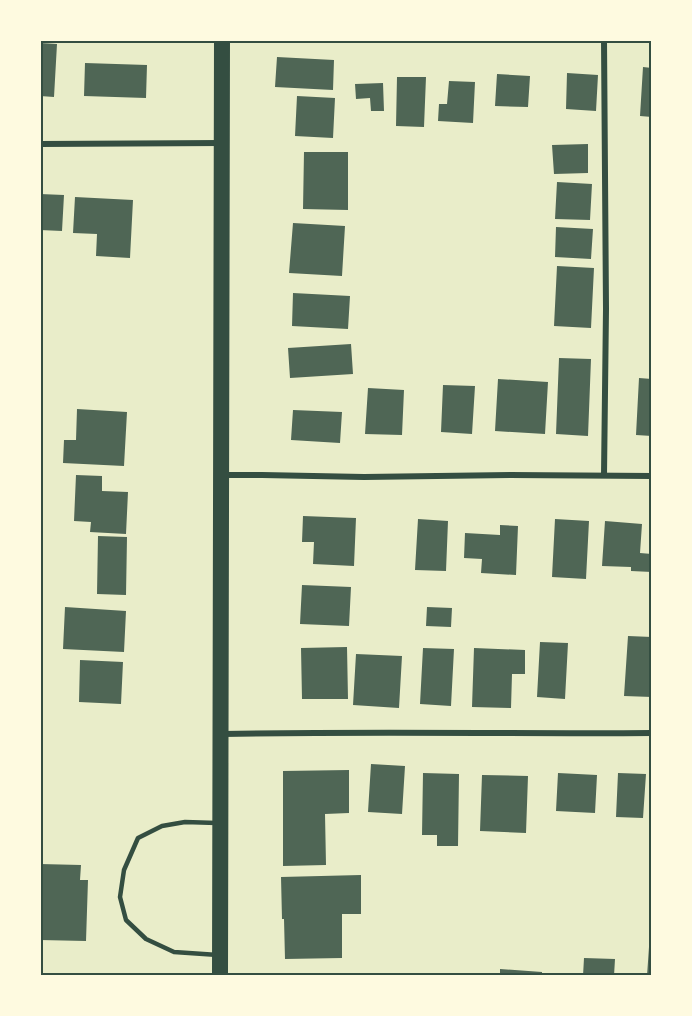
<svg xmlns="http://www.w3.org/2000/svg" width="692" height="1016" font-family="'Public Sans',sans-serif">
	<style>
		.building { fill: #4f6655 }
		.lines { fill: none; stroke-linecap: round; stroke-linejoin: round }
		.service { stroke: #344e41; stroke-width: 4.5 }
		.minor { stroke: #344e41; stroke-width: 6 }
		.trunk { stroke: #344e41; stroke-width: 16 }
		.neatline { fill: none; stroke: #344e41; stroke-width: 2 }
	</style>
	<rect width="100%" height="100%" fill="#e9edc9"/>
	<path class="building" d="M40 43 57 44 54 97 40 96Z
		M277 57 334 60 333 90 275 87Z
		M85 63 147 65 146 98 84 96Z
		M643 67 652 68V117L640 116Z
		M567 73 598 75 596 111 566 109Z
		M497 74 530 76 528 107 495 106Z
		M397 77H426L424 127 396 126Z
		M449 81 475 82 473 123 438 121 439 104H447Z
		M383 83 384 111H371L370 98 356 99 355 84Z
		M297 96 335 98 333 138 295 136Z
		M588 144V173L554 174 552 145Z
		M304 152H348V210L303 209Z
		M557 182 592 184 590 220 555 219Z
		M40 194 64 195 62 231 40 230Z
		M75 197 133 200 130 258 96 256 97 234 73 233Z
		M293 223 345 226 342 276 289 273Z
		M556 227 593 229 591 259 555 257Z
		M557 266 594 268 591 328 554 326Z
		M293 293 350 296 348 329 292 326Z
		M351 344 353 374 290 378 288 348Z
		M559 358 591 359 588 436 556 434Z
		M639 378 652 379V436L636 435Z
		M498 379 548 382 545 434 495 431Z
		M443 385 475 386 472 434 441 432Z
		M368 388 404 390 402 435 365 434Z
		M77 409 127 412 124 466 63 463 64 440H76Z
		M293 410 342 412 340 443 291 440Z
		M76 475 102 476V491L128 492 126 534 90 532 91 522 74 521Z
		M303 516 356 518 354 566 313 564 314 542H302Z
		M418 519 448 521 446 571 415 570Z
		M555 519 589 521 586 579 552 577Z
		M605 521 642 524 640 553 652 554V572L631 571V567L602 566Z
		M500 525 518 526 516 575 481 573 482 559 464 558 465 533 500 535Z
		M98 536 127 537 126 595 97 594Z
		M302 585 351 587 349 626 300 624Z
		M65 607 126 611 124 652 63 649Z
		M427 607 452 608 451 627 426 626Z
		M628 636 652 637V697L624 696Z
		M540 642 568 643 565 699 537 697Z
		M347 647 348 699H302L301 648Z
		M423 648 454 649 451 706 420 704Z
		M474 648 525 650V674H512L511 708 472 707Z
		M356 654 402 656 399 708 353 705Z
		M80 660 123 662 121 704 79 702Z
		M371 764 405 766 402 814 368 812Z
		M349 770V813L325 814 326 865 283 866V771Z
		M423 773 459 774 458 846H437V835H422Z
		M558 773 597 775 595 813 556 811Z
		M618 773 646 774 643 818 616 817Z
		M482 775 528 776 526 833 480 831Z
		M40 864 81 865 80 880H88L86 941 40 940Z
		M361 875V914H342V958L285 959 284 919H282L281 877Z
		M649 947H652V976H647Z
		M584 958 615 959 614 976H583Z
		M500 969 542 972V976H500Z"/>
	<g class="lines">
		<path class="service" d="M217 823 185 822 162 826 138 838 124 870 120 897 126 920 146 939 174 952 218 955"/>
		<path class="minor" d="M604 40 606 309 604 475
			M40 144 222 143
			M223 475H262L364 477 510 475 652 476
			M223 734C366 731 509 734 652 733"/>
		<path class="trunk" d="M220 976 222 40"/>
	</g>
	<rect width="692" height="1016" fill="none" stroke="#fefae0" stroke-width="84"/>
	<rect x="42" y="42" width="608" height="932" class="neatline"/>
</svg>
